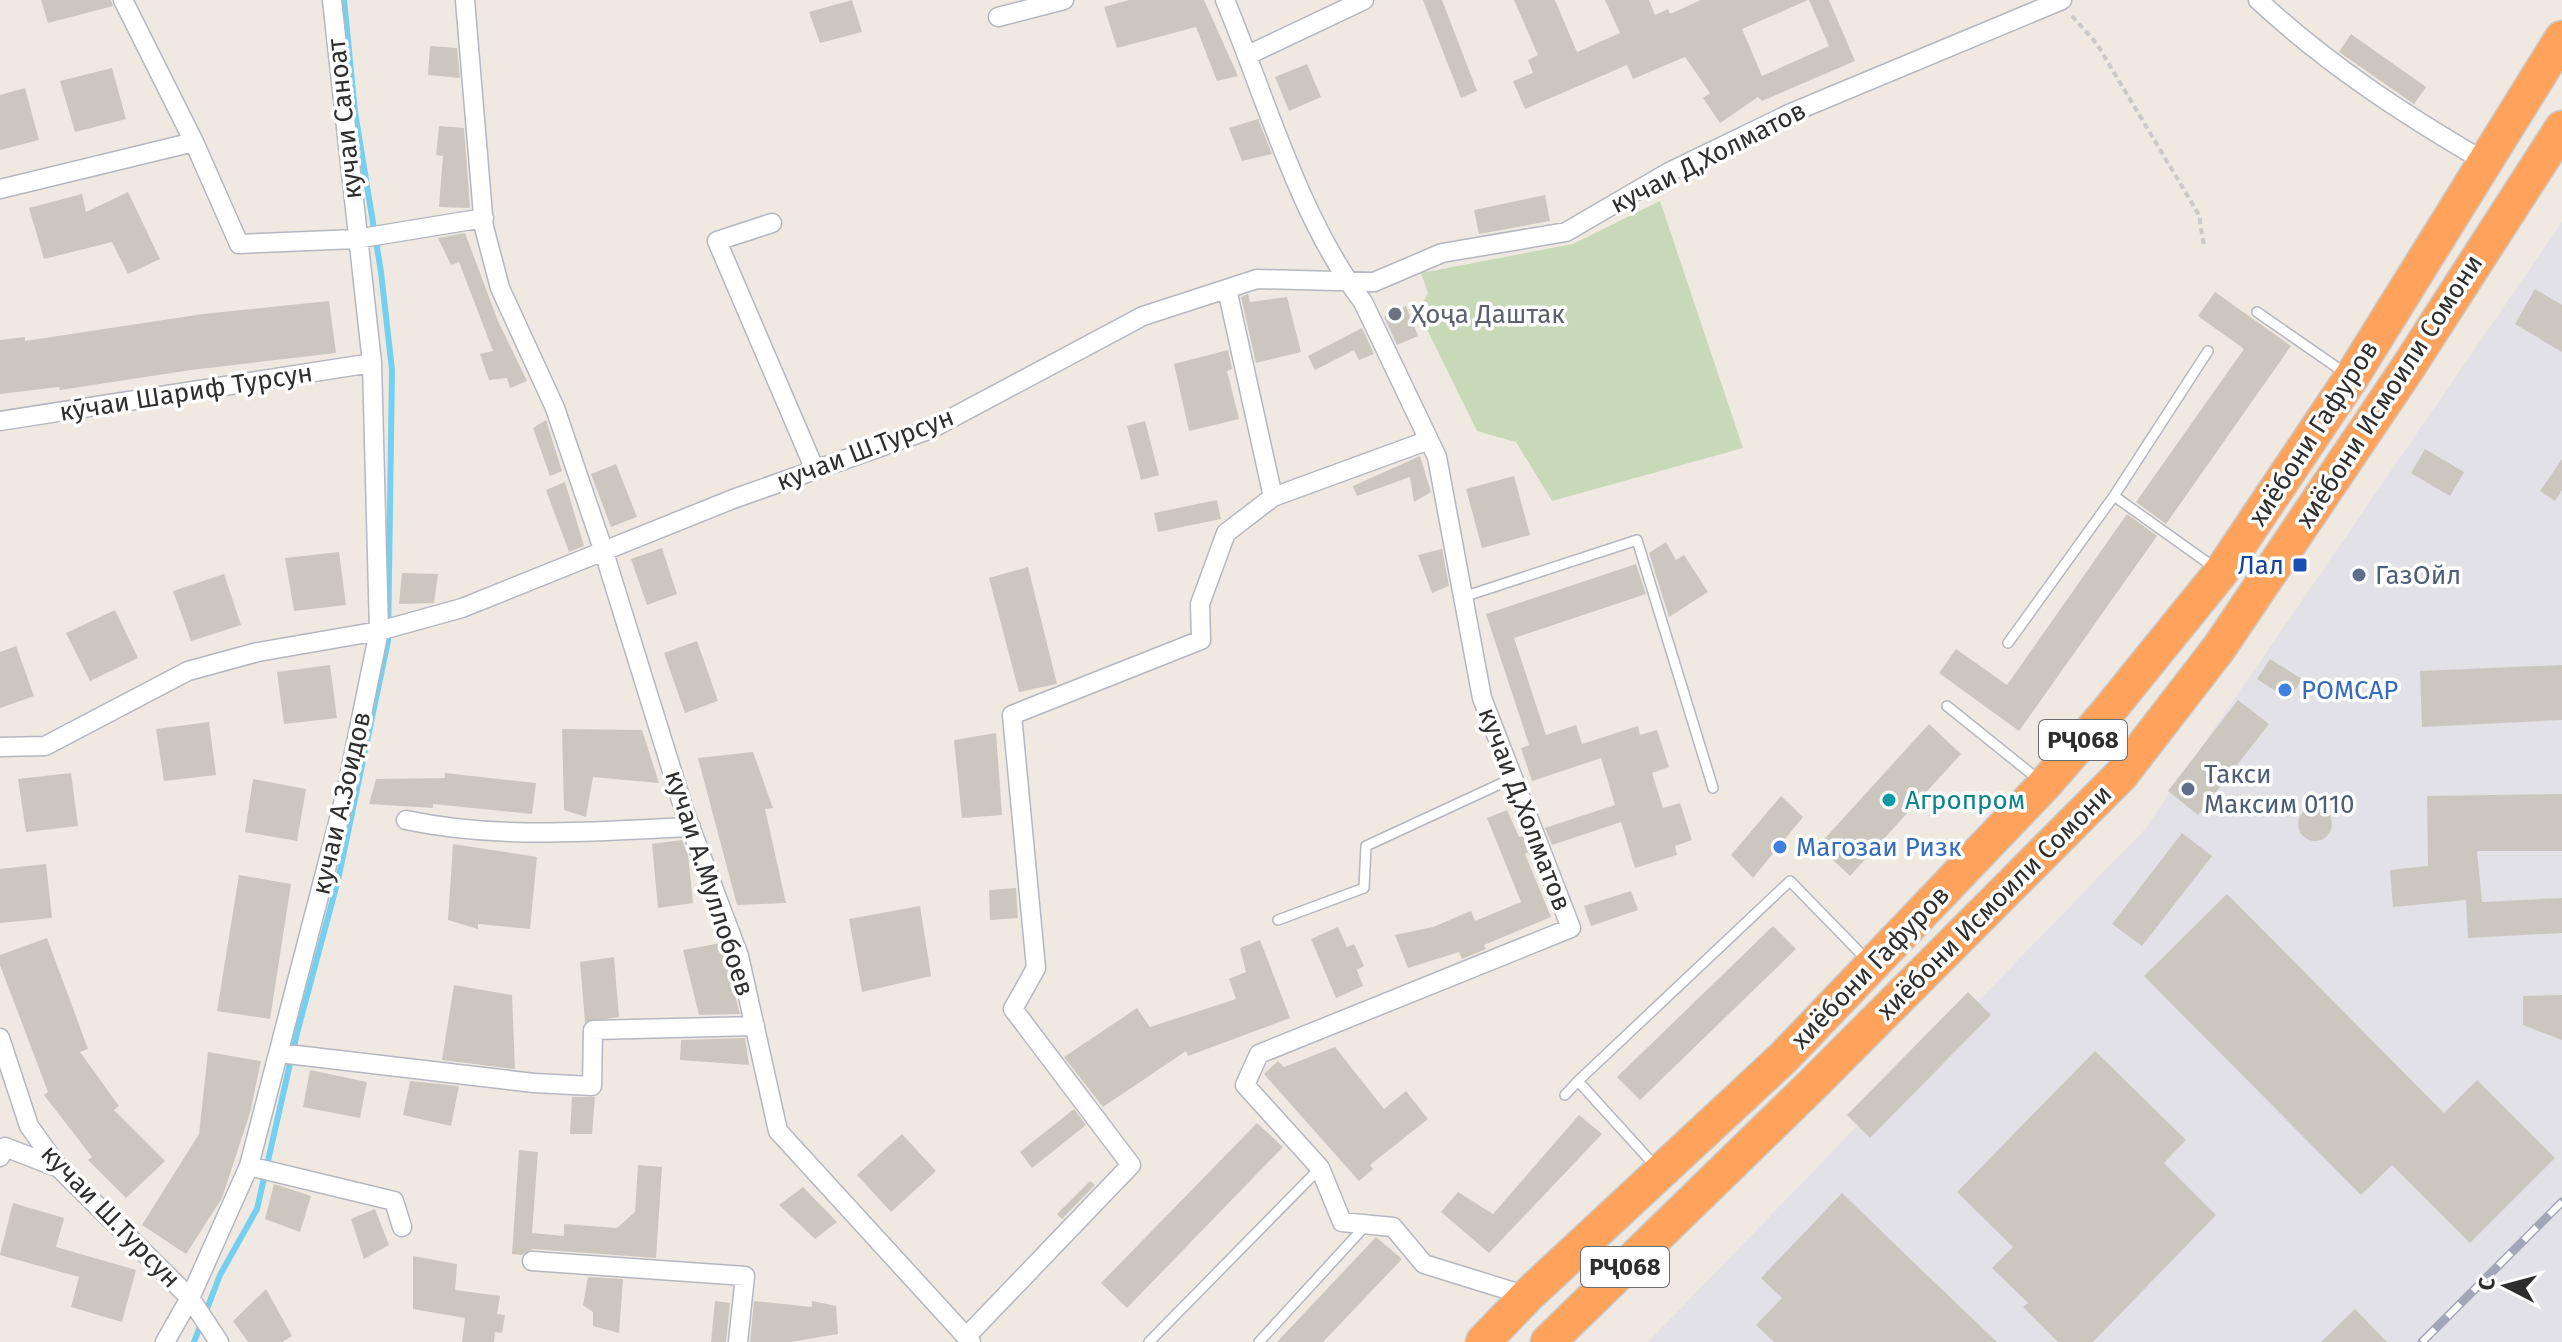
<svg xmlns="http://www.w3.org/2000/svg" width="2562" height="1342" font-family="'Fira Sans',sans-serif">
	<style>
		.industrial { fill: #e3e1e8 }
		.cemetery { fill: #c8d9b8 }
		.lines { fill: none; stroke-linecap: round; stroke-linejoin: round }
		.stream { stroke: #75cff0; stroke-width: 6 }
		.building { fill: #cbc7bf }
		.lane-casing { stroke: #b4b7c1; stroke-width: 12 }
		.street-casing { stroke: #b4b7c1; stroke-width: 21 }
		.highway-casing { stroke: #c9c9c9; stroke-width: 37 }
		.path { stroke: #c9c9c9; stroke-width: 4; stroke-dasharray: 6 4; stroke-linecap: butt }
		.lane { stroke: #fff; stroke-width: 9 }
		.street { stroke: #fff; stroke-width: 18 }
		.highway { stroke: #ffa35c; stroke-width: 34 }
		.rail-casing { stroke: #a3a6b8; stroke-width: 9 }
		.rail { stroke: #fff; stroke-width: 6; stroke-dasharray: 18; stroke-linecap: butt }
		.worship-dot { fill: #6b7280; stroke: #fff; stroke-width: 3 }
		.transit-dot { fill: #1a4fb4; stroke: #fff; stroke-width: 3 }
		.service-dot { fill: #5c6f8a; stroke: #fff; stroke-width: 3 }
		.shop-dot { fill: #3f7fe0; stroke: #fff; stroke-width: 3 }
		.culture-dot { fill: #0f9aa8; stroke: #fff; stroke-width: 3 }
		.labels { text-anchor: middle; stroke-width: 7; stroke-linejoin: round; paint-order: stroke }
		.shield { fill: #fff; stroke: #6d6d6d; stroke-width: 2 }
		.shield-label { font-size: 24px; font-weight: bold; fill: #2e2e2e }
		.street-label { font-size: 26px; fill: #2e2e2e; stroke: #fff }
		.worship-label { font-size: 26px; fill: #5b616d; stroke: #fff; text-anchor: start }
		.transit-label { font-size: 26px; fill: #164399; stroke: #fff; text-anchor: end }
		.service-label { font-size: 26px; fill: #4e5e75; stroke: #fff; text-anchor: start }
		.shop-label { font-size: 26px; fill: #366cbe; stroke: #fff; text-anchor: start }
		.culture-label { font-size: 26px; fill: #0d838f; stroke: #fff; text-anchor: start }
	</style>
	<rect width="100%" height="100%" fill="#efe9e1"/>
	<path class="industrial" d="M2562 222V1342H1648L2145 829Z"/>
	<path class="cemetery" d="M1660 201 1743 448 1552 501 1516 442 1477 431 1418 311 1428 293 1421 273 1573 244Z"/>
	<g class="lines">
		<path class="stream" d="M205 1314 220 1275 257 1209 297 1033 338 880 388 641 392 370 381 272 355 112 344 0
			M194 1342 201 1324"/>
	</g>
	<path class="building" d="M41 0H111L113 6 48 23Z
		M852 0 862 32 820 43 809 12Z
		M1129 0H1204L1238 76 1217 81 1196 27 1117 48 1104 7Z
		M1423 0H1442L1477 91 1461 98Z
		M1514 0H1555L1577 52 1620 33 1605 0H1649L1655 15 1668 9 1670 14 1701 0H1808L1742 29 1762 76 1829 46 1809 0H1829L1855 61 1762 101 1758 97 1720 123 1703 98 1710 93 1685 57 1633 79 1627 65 1525 109 1513 81 1533 73 1528 60 1538 55Z
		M2351 34 2426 87 2414 104 2339 52Z
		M430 46 457 48 460 78 428 75Z
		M1307 64 1321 97 1289 111 1275 77Z
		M112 68 126 119 75 132 60 81Z
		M25 88 39 140 0 150V95Z
		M1258 119 1272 154 1242 161 1229 128Z
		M439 126 464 128 470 208 439 207 443 156 436 155Z
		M128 192 160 259 128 274 112 242 44 259 29 208 82 194 86 212Z
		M1545 195 1550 221 1479 234 1474 210Z
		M465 233 498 321 527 381 510 388 507 378 489 380 480 354 493 351 459 262 451 265 438 238Z
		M2535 289 2562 305V352L2515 324Z
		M2215 292 2291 346 2166 524 2136 502 2244 349 2198 316Z
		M1248 294 1250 302 1287 297 1301 352 1256 363 1241 297Z
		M329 301 336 353 191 370 60 390 59 387 0 394V340L25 337V341L203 314Z
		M1406 306 1418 336 1397 345 1384 317Z
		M1362 328 1374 354 1359 360 1354 350 1315 370 1308 356Z
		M1228 350 1232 369 1227 371 1239 419 1189 431 1174 364Z
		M546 420 562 471 550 476 533 428Z
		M1145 421 1159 475 1141 480 1127 426Z
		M2425 449 2464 472 2450 496 2411 473Z
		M1420 456 1431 492 1414 502 1410 477 1357 496 1353 486Z
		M2562 459V490L2555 501 2540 491Z
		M616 464 637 517 611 527 591 474Z
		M1514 476 1530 535 1482 548 1466 489Z
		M565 482 584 546 569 552 546 490Z
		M1217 500 1221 519 1158 532 1154 513Z
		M2127 514 2157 536 2019 731 1939 673 1956 649 2007 685Z
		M1666 542 1676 560 1684 555 1708 592 1669 617 1649 553Z
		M662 548 677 594 647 605 631 559Z
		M1442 549 1449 586 1432 593 1418 555Z
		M339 552 346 605 294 611 285 558Z
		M1636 564 1646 594 1514 638 1546 735 1576 725 1582 744 1638 726 1640 735 1657 730 1669 767 1652 773 1663 808 1680 803 1692 840 1675 846 1677 855 1635 868 1621 822 1552 845 1545 828 1615 805 1601 758 1532 781 1521 748 1529 745 1486 614Z
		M1028 567 1057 684 1019 692 989 578Z
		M402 573 438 574 434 603 399 604Z
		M224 574 241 625 191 641 173 591Z
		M115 610 138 658 90 681 66 633Z
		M697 641 718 701 685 713 664 653Z
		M16 646 34 696 0 708V652Z
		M2270 659 2302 679 2289 700 2257 679Z
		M330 665 337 718 284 724 277 672Z
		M2562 665V720L2422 727 2420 671Z
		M2238 700 2269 724 2198 815 2168 791Z
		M209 722 216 775 164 781 156 729Z
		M1929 724 1961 754 1850 876 1818 846Z
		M562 729 642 730 659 783 593 777 586 817 564 810Z
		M996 733 1002 815 962 818 954 740Z
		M753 752 773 808 765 809 786 903 737 905 698 758Z
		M71 773 78 826 26 832 18 779Z
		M445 773 536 783 532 814 433 804V808L369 804 376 779 445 778Z
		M253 779 306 789 297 841 245 832Z
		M2562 794V851H2477L2482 902 2562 898V933L2468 938 2466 900 2393 907 2390 870 2428 866 2427 796Z
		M1781 796 1803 817 1753 878 1731 855Z
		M2298 824a17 17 0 1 1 34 0a17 17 0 1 1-34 0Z
		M1507 810 1519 837 1523 836 1529 852 1525 854 1551 917 1484 945 1486 949 1462 959 1459 952 1408 968 1395 935 1433 927 1471 911 1475 921 1521 902 1487 818Z
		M2182 833 2212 856 2142 946 2112 924Z
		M682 840 688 855 693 903 658 908 652 844Z
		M453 844 537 857 530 929 478 924V929L448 920Z
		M46 864 52 918 0 923V869Z
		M239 875 291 884 270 1019 217 1011Z
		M1016 888 1018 918 990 920 989 890Z
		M1631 891 1638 910 1591 926 1584 906Z
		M2227 894 2444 1113 2477 1080 2555 1158 2470 1243 2392 1165 2361 1195 2144 976Z
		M920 906 931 976 862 992 849 919Z
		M1773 926 1796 949 1640 1100 1617 1077Z
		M1338 927 1347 947 1354 944 1364 966 1357 970 1363 986 1336 998 1311 939Z
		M47 938 88 1049 80 1052 119 1106 114 1110 165 1161 126 1198 88 1160 92 1157 44 1095 48 1092 0 965V955Z
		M1260 940 1290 1018 1188 1056 1186 1051 1103 1107 1064 1057 1137 1008 1150 1027 1236 999 1229 979 1246 972 1240 948Z
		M721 943 740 1014 699 1015 683 950Z
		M614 957 619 1017 585 1022 580 962Z
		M454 985 512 995 515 1069 442 1060Z
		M1968 992 1991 1015 1870 1138 1847 1115Z
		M2562 995V1040L2523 1025V996Z
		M745 1038 749 1065 680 1060 681 1040Z
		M1335 1047 1384 1109 1406 1091 1428 1119 1370 1165 1373 1169 1359 1181 1264 1074 1278 1061 1284 1067Z
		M2095 1051 2186 1140 2164 1163 2216 1215 2093 1342H2058L2023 1307 2028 1303 1992 1268 2013 1247 1957 1192Z
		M208 1052 261 1061 250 1113 222 1198 186 1254 142 1225 199 1134Z
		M310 1070 367 1082 360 1118 303 1107Z
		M410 1081 459 1086 451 1126 403 1115Z
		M572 1097H595L592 1134H570Z
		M1074 1109 1086 1125 1032 1168 1020 1152Z
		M1579 1115 1602 1134 1489 1253 1441 1212 1458 1192 1493 1214Z
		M1257 1123 1283 1147 1127 1308 1101 1283Z
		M902 1134 936 1171 891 1212 857 1175Z
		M519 1150 538 1152 532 1233 564 1236V1224L617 1228 635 1212 638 1165 662 1167 656 1258 533 1249 522 1255 512 1254Z
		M1090 1181 1095 1185 1062 1219 1057 1214Z
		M274 1184 311 1196 300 1232 265 1219Z
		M803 1187 837 1222 815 1239 779 1205Z
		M1842 1193 1932 1280 1997 1342H1774L1756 1325 1782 1298 1761 1278Z
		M13 1203 64 1218 56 1247 136 1270 122 1322 71 1307 79 1277 0 1255Z
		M375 1209 389 1245 364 1259 351 1219Z
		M1376 1237 1402 1259 1323 1342H1277Z
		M413 1256 457 1264 455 1290 500 1296 497 1314 505 1315 502 1333 495 1332 494 1342H462L465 1318 413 1309Z
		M588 1277 623 1279 619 1333 593 1326V1312L583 1305Z
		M266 1289 292 1336 282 1342H248L233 1321Z
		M715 1301 730 1303 726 1342H711Z
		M754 1301 812 1307V1301L836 1306 838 1334 791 1342H750Z
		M2355 1309 2387 1342H2321Z"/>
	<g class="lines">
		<defs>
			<path id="lane" d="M2257 312 2345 373
				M2208 351 2114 496 2215 568
				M1463 597 1637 540 1713 788
				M2008 643 2114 496
				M1947 706 2039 780
				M1278 920 1364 888 1366 846 1513 778
				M1578 1081 1790 881 1869 962
				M1565 1095 1578 1081 1657 1168
				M1149 1342 1320 1168
				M1259 1342 1367 1224"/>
			<path id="street" d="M123 0 194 142
				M465 0 484 227 500 288 555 408 603 549 685 813 739 956 778 1131 971 1342
				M1225 0C1266 98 1299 218 1363 302L1437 457 1482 698 1571 928 1259 1054 1245 1085 1320 1168 1342 1222 1393 1227 1424 1264 1527 1296
				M2258 0C2327 64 2403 114 2484 161
				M998 17 1064 0
				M1248 55 1364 0
				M0 189 194 142 239 244 356 239 484 218
				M772 223 717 241 815 470
				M0 421 372 363
				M1273 497 1429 440
				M0 747 45 746 188 671 258 652 379 631 462 608 733 499 931 429 1143 316 1257 279 1374 282 1442 253 1566 232 1669 172 1791 113 2062 0
				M406 820C499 840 596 831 691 827
				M0 1038 29 1126 59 1168 190 1298 219 1342
				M279 1053 534 1083 592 1086 593 1030 755 1026
				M0 1157 5 1147 59 1168
				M249 1166 394 1201 402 1227
				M532 1261 745 1276 738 1342
				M966 1337 1131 1165 1013 1009 1036 968 1012 715 1201 640 1200 604 1226 533 1273 497 1227 289
				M165 1342 190 1298 249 1166 346 792 379 631 372 363 332 0"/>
			<path id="highway" d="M1483 1342 1527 1296 1784 1057 2044 785 2106 714 2221 572 2351 378 2562 38
				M1548 1342 1812 1085 2121 775 2219 648 2407 369 2562 128"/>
		</defs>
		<use href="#lane" class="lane-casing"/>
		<use href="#street" class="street-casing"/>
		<use href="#highway" class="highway-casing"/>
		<path class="path" d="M2072 16 2097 44 2199 215 2204 247"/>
		<use href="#lane" class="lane"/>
		<use href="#street" class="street"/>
		<use href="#highway" class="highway"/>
		<defs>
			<path id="rail" d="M2422 1342 2562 1202"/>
		</defs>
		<use href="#rail" class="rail-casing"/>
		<use href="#rail" class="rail"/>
	</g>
	<circle class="worship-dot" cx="1395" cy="314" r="8"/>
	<rect class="transit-dot" x="2292" y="557" width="16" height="16" rx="4"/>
	<g class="service-dot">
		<circle cx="2359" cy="575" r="8"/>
		<circle cx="2188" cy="789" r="8"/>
	</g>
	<g class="shop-dot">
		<circle cx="2285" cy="690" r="8"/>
		<circle cx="1780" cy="847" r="8"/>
	</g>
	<circle class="culture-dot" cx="1889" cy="800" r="8"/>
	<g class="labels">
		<g class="shield">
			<rect x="2039" y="720" width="88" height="40" rx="6"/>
			<rect x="1581" y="1247" width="88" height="40" rx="6"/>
		</g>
		<g class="shield-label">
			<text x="2083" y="748">РҶ068</text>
			<text x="1625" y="1275">РҶ068</text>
		</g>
		<g class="street-label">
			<text transform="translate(344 119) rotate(-96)" y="9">кучаи Саноат</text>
			<text transform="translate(1708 157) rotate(-27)" y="9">кучаи Д,Холматов</text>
			<text transform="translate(2389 391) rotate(-57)" y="9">хиёбони Исмоили Сомони</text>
			<text transform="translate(186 392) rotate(-9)" y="9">кӯчаи Шариф Турсун</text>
			<text transform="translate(2313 433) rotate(-57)" y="9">хиёбони Гафуров</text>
			<text transform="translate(865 449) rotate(-21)" y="9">кучаи Ш.Турсун</text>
			<text transform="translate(341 803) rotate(-77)" y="9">кучаи А.Зоидов</text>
			<text transform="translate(1525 809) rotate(69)" y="9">кучаи Д,Холматов</text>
			<text transform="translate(710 883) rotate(72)" y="9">кучаи А.Муллобоев</text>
			<text transform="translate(1994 902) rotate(-45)" y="9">хиёбони Исмоили Сомони</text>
			<text transform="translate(1870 967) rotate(-46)" y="9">хиёбони Гафуров</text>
			<text transform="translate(111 1216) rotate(46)" y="9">кучаи Ш.Турсун</text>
		</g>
		<g class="worship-label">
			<text x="1411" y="323">Ҳоҷа Даштак</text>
		</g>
		<g class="transit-label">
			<text x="2284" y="574">Лал</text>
		</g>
		<g class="service-label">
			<text x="2375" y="584">ГазОйл</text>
			<text x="2204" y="783">Такси<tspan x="2204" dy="30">Максим 0110</tspan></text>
		</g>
		<g class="shop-label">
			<text x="2301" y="699">РОМСАР</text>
			<text x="1796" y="856">Магозаи Ризк</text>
		</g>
		<g class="culture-label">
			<text x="1905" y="809">Агропром</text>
		</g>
	</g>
	<g transform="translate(2506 1286) rotate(276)" stroke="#ffffff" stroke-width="6" paint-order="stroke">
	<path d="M0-6L14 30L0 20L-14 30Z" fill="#2e2e2e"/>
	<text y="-12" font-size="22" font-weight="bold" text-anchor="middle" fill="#2e2e2e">С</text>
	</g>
</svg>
